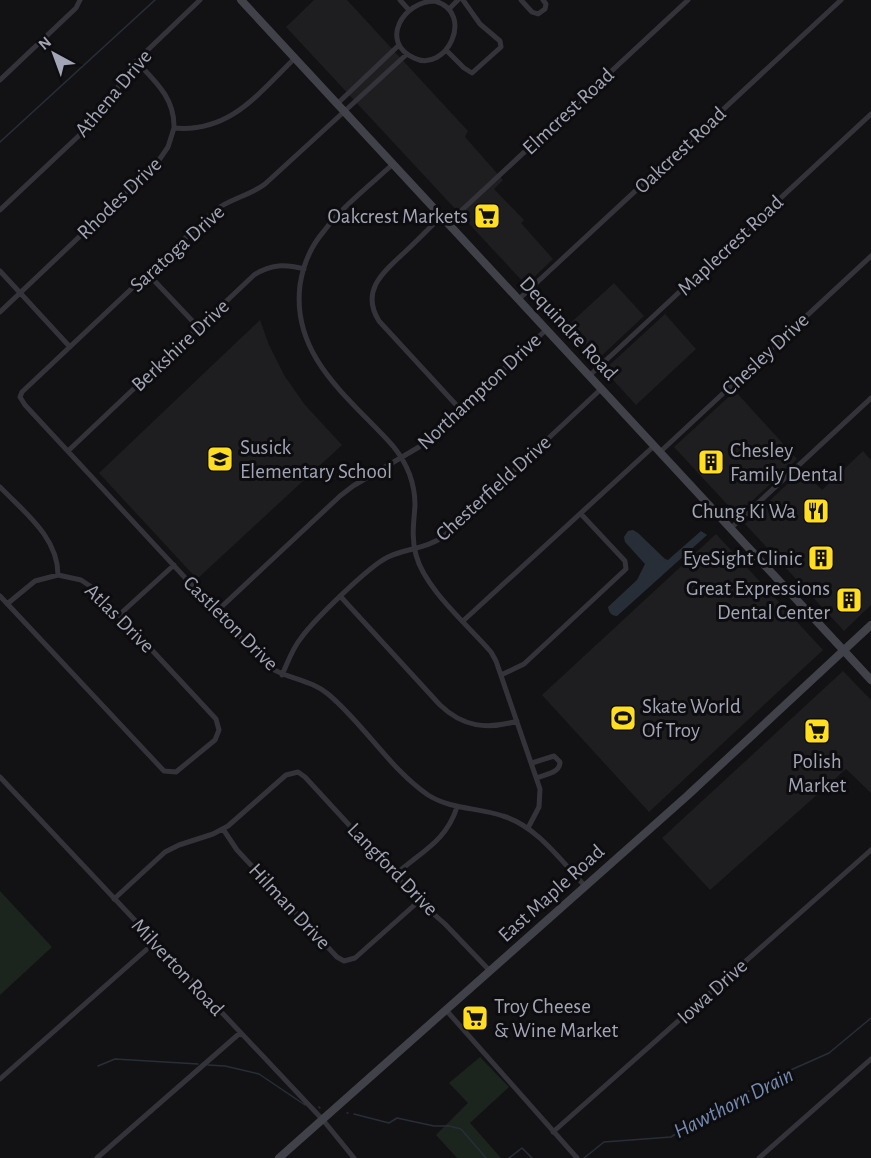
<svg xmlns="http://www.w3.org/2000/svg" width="871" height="1158" font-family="'Alegreya Sans',sans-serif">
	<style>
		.built { fill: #1e1e21 }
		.green { fill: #1c241e }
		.water { fill: #282e38 }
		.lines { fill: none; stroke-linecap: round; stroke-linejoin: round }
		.stream { stroke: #282e38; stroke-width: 1.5 }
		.street { stroke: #333339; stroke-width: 5 }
		.secondary { stroke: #414149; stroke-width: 8 }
		.labels { text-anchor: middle; stroke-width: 6; stroke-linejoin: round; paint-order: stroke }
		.street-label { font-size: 21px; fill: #a2a5b6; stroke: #0d0d0f }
		.poi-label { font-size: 21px; fill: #a2a5b6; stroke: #0d0d0f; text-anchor: end }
		.water-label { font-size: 22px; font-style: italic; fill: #768bb4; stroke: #0d0d0f }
	</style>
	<rect width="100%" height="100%" fill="#121214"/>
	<path class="built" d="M314 0H347L468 131 465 137 503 180 494 189 524 220 521 223 553 259 526 285 286 27Z
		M614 283 644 316 596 361 565 328Z
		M665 314 696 349 636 405 604 370Z
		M260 320 269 345 284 375 305 405 342 445 197 579 99 473Z
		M735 391 797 459 737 515 674 447Z
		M863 451 871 460V605L844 631 745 524 802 470 822 490Z
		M716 534 823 650 649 812 542 695Z
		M843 671 871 700V793L846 769 710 890 662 838Z"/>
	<path class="green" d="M0 891 52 947 0 995Z
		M480 1057 509 1087 470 1123 501 1158H457L436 1135 468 1103 449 1083Z"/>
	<path class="water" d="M633 530 638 533 665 559 668 560 701 531 707 535 617 616C611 616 609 612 608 607L637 580 645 564 625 542 624 537 628 531Z"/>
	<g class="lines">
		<path class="stream" d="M0 142 155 0
			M208 1065 225 1066 259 1074 305 1105
			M98 1066 115 1059 198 1064
			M319 1107 320 1108
			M347 1113H348
			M354 1114 389 1123 397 1118 434 1126H449L461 1129 486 1158
			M509 1158 522 1148 532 1158
			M584 1158 604 1142 671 1137 715 1108 793 1069 829 1053 871 1018"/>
		<path class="street" d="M400 0 409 10
			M521 0 532 12 538 14 545 9 546 4 543 0
			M435 1C476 13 446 74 414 58 379 42 403 1 435 1Z
			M449 9 458 0
			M446 50 464 68 472 73 501 47 500 41 480 24 463 0
			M407 54 265 184C249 196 229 199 214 211L22 392 20 397 25 405 266 665C285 679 310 679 328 694 364 724 389 768 428 795 452 810 477 807 503 816 538 827 561 861 586 887
			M136 61C155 81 175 98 174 128
			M0 80 76 8 80 0
			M337 104 399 45
			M393 164C370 185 343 206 324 231 311 246 303 265 300 285 291 357 350 398 393 446 406 462 415 483 415 505 414 522 411 537 416 555 425 589 468 625 491 652L496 661 540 789 539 807 528 828
			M0 210 86 129 109 101 131 66 200 0
			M442 216C430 227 419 239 407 250 386 270 359 289 379 321L460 409
			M448 223 688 0
			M0 271 70 347
			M148 274 199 328
			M519 299 841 0
			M0 312 157 163 168 147 174 128C230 133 258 94 295 58
			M589 376 871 114
			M68 451 254 275C271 264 285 264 304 269
			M660 452 871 256
			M0 487C24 512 58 537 58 575L81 580 96 590 216 719 219 730 215 740 176 772 164 771 0 596
			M730 529 871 398
			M341 597 440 705C463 727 487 730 517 721
			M7 604 35 581 58 575
			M217 611 340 496 353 486 419 447 547 329
			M119 615 174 565
			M463 621 654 446
			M282 675C288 662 292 649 301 638 314 620 369 566 388 557 406 548 427 549 444 536L601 389
			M501 675 524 664 626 569 625 561 581 514
			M532 763 554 756 560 762C560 773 546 774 537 778
			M0 777 323 1120 354 1158
			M223 829 237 850 337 957 344 961 355 958 419 901
			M395 875C420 852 446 842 457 807
			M114 899 165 852 179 845 213 834 228 826 286 775 298 772 305 777 419 901 445 924 490 971
			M446 1010 577 1158
			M0 1079 155 942
			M553 1132 871 850
			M97 1158 240 1033
			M759 1158 871 1059"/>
		<path class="secondary" d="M241 0 871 680
			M279 1158 687 796 871 625"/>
	</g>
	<defs>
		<symbol id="supermarket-square" viewBox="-11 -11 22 22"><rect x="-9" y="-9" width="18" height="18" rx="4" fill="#ffdd1f" stroke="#0d0d0f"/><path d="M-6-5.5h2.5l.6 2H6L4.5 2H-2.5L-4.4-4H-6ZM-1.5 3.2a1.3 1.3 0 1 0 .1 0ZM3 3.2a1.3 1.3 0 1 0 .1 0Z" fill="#111"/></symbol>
		<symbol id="school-square" viewBox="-11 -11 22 22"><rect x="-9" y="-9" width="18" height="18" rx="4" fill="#ffdd1f" stroke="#0d0d0f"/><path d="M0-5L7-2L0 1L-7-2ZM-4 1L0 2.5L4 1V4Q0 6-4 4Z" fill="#111"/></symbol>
		<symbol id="building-square" viewBox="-11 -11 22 22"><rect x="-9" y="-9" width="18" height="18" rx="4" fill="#ffdd1f" stroke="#0d0d0f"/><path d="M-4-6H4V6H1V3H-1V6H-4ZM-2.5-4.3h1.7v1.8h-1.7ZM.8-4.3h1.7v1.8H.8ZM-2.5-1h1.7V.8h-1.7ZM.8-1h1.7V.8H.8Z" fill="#111"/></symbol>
		<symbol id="restaurant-square" viewBox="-11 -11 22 22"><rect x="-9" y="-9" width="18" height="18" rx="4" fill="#ffdd1f" stroke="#0d0d0f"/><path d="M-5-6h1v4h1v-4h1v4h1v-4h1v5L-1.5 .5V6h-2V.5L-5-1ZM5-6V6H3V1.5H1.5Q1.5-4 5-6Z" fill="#111"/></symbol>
		<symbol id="stadium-square" viewBox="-11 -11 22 22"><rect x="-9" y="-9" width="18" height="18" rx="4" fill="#ffdd1f" stroke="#0d0d0f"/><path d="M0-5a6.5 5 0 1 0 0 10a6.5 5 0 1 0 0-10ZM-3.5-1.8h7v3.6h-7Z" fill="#111"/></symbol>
	</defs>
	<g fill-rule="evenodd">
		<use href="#supermarket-square" x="472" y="201" width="30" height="30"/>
		<use href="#school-square" x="205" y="444" width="30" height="30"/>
		<use href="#building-square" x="696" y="447" width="30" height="30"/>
		<use href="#restaurant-square" x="801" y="496" width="30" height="30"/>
		<use href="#building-square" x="806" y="543" width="30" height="30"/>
		<use href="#building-square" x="834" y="585" width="30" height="30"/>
		<use href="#stadium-square" x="608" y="703" width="30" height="30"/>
		<use href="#supermarket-square" x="802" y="716" width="30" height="30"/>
		<use href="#supermarket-square" x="460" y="1003" width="30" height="30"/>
	</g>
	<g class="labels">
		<g class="street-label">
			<text transform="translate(113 93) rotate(-50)" y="7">Athena Drive</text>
			<text transform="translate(568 111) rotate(-43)" y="7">Elmcrest Road</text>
			<text transform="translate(680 150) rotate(-43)" y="7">Oakcrest Road</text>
			<text transform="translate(119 198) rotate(-44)" y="7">Rhodes Drive</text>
			<text transform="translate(730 245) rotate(-43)" y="7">Maplecrest Road</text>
			<text transform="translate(177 248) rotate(-42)" y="7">Saratoga Drive</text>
			<text transform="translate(569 328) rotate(47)" y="7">Dequindre Road</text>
			<text transform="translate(180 345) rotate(-43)" y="7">Berkshire Drive</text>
			<text transform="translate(765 354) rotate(-43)" y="7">Chesley Drive</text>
			<text transform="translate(479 391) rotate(-43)" y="7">Northampton Drive</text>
			<text transform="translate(493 488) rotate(-42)" y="7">Chesterfield Drive</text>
			<text transform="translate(120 618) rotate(45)" y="7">Atlas Drive</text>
			<text transform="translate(231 623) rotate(45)" y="7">Castleton Drive</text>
			<text transform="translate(393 869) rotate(46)" y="7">Langford Drive</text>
			<text transform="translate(551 893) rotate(-42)" y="7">East Maple Road</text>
			<text transform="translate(290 906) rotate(47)" y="7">Hilman Drive</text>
			<text transform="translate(178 967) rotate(47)" y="7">Milverton Road</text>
			<text transform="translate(712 991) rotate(-42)" y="7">Iowa Drive</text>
		</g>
		<g class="poi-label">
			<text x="468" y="223">Oakcrest Markets</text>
			<text x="240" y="454" text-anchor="start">Susick<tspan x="240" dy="24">Elementary School</tspan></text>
			<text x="730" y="457" text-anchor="start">Chesley<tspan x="730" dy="24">Family Dental</tspan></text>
			<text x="796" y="518">Chung Ki Wa</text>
			<text x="802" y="565">EyeSight Clinic</text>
			<text x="830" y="595">Great Expressions<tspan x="830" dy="24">Dental Center</tspan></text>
			<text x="642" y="713" text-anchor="start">Skate World<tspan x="642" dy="24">Of Troy</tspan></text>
			<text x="817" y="768" text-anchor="middle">Polish<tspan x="817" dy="24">Market</tspan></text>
			<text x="494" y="1013" text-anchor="start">Troy Cheese<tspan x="494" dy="24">&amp; Wine Market</tspan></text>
		</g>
		<g class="water-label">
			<text transform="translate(733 1102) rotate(-27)" y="8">Hawthorn Drain</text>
		</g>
	</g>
	<g transform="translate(54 54) rotate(319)" stroke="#0d0d0f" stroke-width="4.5" paint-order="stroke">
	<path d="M0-4.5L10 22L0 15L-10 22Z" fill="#a2a5b6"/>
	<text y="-9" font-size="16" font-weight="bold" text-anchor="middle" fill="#a2a5b6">N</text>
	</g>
</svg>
